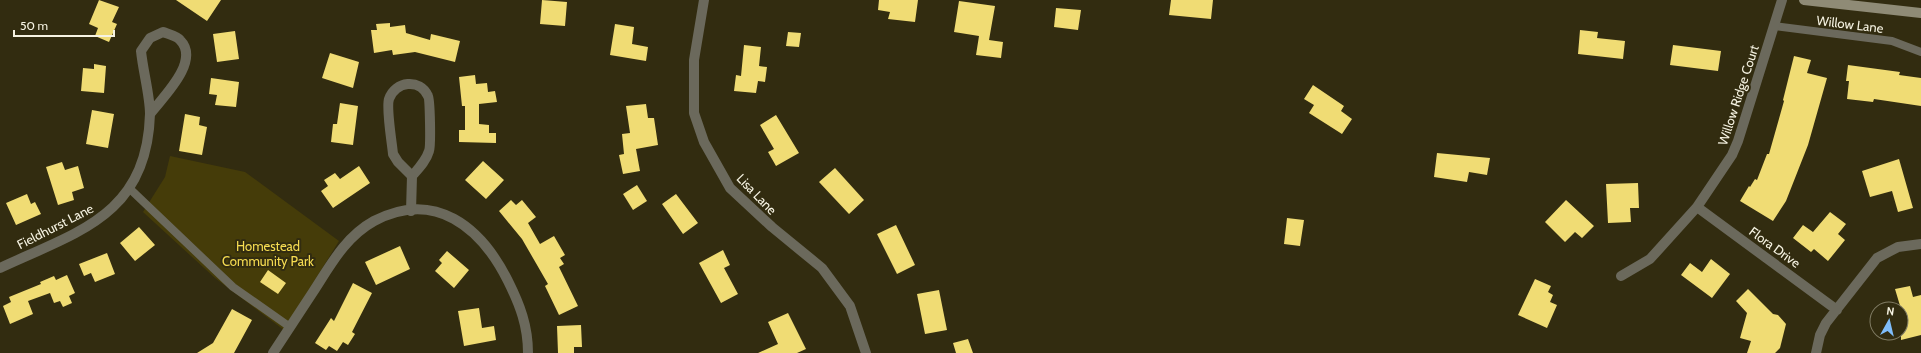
<svg xmlns="http://www.w3.org/2000/svg" width="1921" height="353" font-family="Cabin,sans-serif">
	<style>
		.green { fill: #453c09 }
		.building { fill: #f0dc74 }
		.lines { fill: none; stroke-linecap: round; stroke-linejoin: round }
		.lane { stroke: #6b695c; stroke-width: 8 }
		.street { stroke: #6b695c; stroke-width: 10 }
		.secondary { stroke: #8f8b76; stroke-width: 10 }
		.labels { text-anchor: middle; stroke-width: 4; stroke-linejoin: round; paint-order: stroke }
		.street-label { font-size: 13px; fill: #f6f3e2; stroke: #322c10 }
		.park-label { font-size: 13px; fill: #f6dc51; stroke: #322c10 }
	</style>
	<rect width="100%" height="100%" fill="#322c10"/>
	<path class="green" d="M170 156 245 172 339 241 284 330 215 278 143 212 165 177Z"/>
	<path class="building" d="M99 0 119 7 112 22 117 24 109 42 95 36 98 28 89 24Z
		M176 0H221L207 21Z
		M542 0 567 2 565 26 540 24Z
		M879 0H918L915 22 888 19 890 12 878 10Z
		M1171 0H1213L1211 19 1169 15Z
		M959 1 995 6 989 40 1003 42 1001 58 976 55 979 36 954 32Z
		M1056 8 1081 10 1078 30 1054 27Z
		M390 23V27L405 25 406 33 430 40 431 34 460 41 455 62 415 52 393 55 392 50 374 53 371 30H377L376 24Z
		M615 24 634 27 632 44 648 47 646 61 610 55Z
		M1580 30 1598 32 1597 38 1625 41 1623 59 1578 54Z
		M235 31 239 59 217 62 213 34Z
		M788 32 801 33 799 47 786 46Z
		M744 45 761 47 759 66 767 67 765 82 758 81 756 93 734 91 736 75 741 76Z
		M1673 45 1721 51 1718 71 1670 65Z
		M330 53 359 62 353 88 322 78Z
		M1794 56 1811 60 1807 73 1827 78 1808 145 1786 201 1773 221 1740 201 1749 186 1750 187 1755 179 1757 180 1767 154H1769L1784 101 1783 100Z
		M94 64 106 66 104 93 81 91 83 68 94 69Z
		M1848 65 1900 72 1899 75 1921 78V106L1874 99 1873 102 1847 99 1849 81H1846Z
		M475 75 476 84 487 83 488 92 495 91 497 102 479 104V124L489 125V133H496V143L459 142V130H465V106H462L459 77Z
		M211 78 239 82 236 107 215 105 217 95 209 94Z
		M1313 85 1344 106 1341 111 1352 119 1342 134 1309 113 1314 105 1304 99Z
		M340 103 358 106 353 145 331 142 333 124H337Z
		M646 104 648 118H654L658 145 636 149 640 171 623 174 619 155 624 154 622 134 630 133 626 106Z
		M92 110 114 114 108 148 86 144Z
		M185 114 200 117 199 125 207 127 202 155 179 151Z
		M776 115 799 153 776 166 768 152 774 149 760 125Z
		M1437 153 1490 158 1487 175 1469 172 1467 182 1434 177Z
		M1899 159 1913 208 1898 212 1892 191 1870 197 1862 171Z
		M483 161 504 180 486 199 465 180Z
		M62 162 65 170 78 166 84 188 72 192 74 200 58 205 46 167Z
		M359 166 370 183 333 208 321 191 328 186 324 180 335 173 340 179Z
		M835 168 864 200 849 214 819 182Z
		M1638 183 1639 208H1630L1631 222 1608 223 1606 184Z
		M637 185 647 201 633 210 623 194Z
		M27 194 31 204 35 202 41 214 16 225 6 203Z
		M676 194 698 223 683 234 662 204Z
		M511 200 516 205 522 200 536 217 528 223 540 244 554 236 565 255 560 258 564 264 559 267 578 306 559 315 545 286 548 284 522 239 499 211Z
		M1566 200 1594 226 1582 238 1575 232 1565 242 1545 222Z
		M1830 212 1846 224 1838 234 1845 240 1828 261 1814 249 1811 252 1793 238 1803 225 1813 232Z
		M1287 218 1304 220 1300 246 1284 244Z
		M896 225 915 265 897 274 877 234Z
		M139 227 155 245 135 261 120 243Z
		M400 246 410 269 376 285 365 262Z
		M723 250 730 265 724 268 738 294 721 303 699 263Z
		M447 251 469 270 454 288 435 271 442 263 439 260Z
		M107 253 115 274 95 282 91 273 84 276 79 264Z
		M1711 259 1730 274 1712 298 1681 275 1690 263 1702 272Z
		M268 270 286 283 278 294 260 282Z
		M67 275 75 293 69 296 72 303 63 307 60 301 54 303 50 293 28 301 33 314 10 324 3 306 11 302 9 297 41 284 40 282 54 276 56 280Z
		M1535 279 1551 286 1548 292 1553 295 1550 302 1557 305 1547 328 1518 315Z
		M353 283 372 293 352 332 355 334 348 345 343 342 337 351 329 346 326 350 315 343 331 318 334 321Z
		M1910 286 1913 297 1921 295V335L1901 340V309L1895 289Z
		M1748 289 1773 314 1778 315 1786 324 1780 348 1775 353H1747L1751 341 1740 338 1747 313 1736 301Z
		M939 290 947 330 925 334 917 294Z
		M479 308 482 328 494 326 496 340 464 346 458 311Z
		M232 309 252 320 234 353H197L213 343Z
		M788 313 806 349 797 353H758L778 344 768 322Z
		M581 325 582 347H574V353H558L557 326Z
		M968 339 973 353H956L953 343Z"/>
	<g class="lines">
		<path class="lane" d="M1774 26 1892 41 1921 52
			M129 188 233 287 290 327"/>
		<path class="street" d="M704 0 694 60V113L704 142 730 188 772 227 822 268 850 306 866 353
			M1697 207 1837 310
			M411 211 412 176C419 168 426 161 429 151 431 146 430 99 428 96 420 78 395 81 389 99 386 108 392 143 393 154L398 162 412 176
			M0 268C77 232 147 216 150 114 150 96 143 71 141 51L150 38 163 32C168 34 177 36 180 40 201 61 163 97 150 114
			M1621 276 1650 259 1697 207 1732 155 1738 141 1782 0
			M273 353C286 333 300 312 313 292 330 266 345 237 374 221 435 189 481 227 508 281 520 305 528 326 528 353
			M1816 353 1820 335 1826 323 1877 258 1898 247 1921 244"/>
		<path class="secondary" d="M1804 0 1921 13"/>
	</g>
	<g class="labels">
		<g class="street-label">
			<text transform="translate(1850 24) rotate(7)" y="5">Willow Lane</text>
			<text transform="translate(1738 95) rotate(-72)" y="5">Willow Ridge Court</text>
			<text transform="translate(757 194) rotate(46)" y="5">Lisa Lane</text>
			<text transform="translate(55 226) rotate(-27)" y="5">Fieldhurst Lane</text>
			<text transform="translate(1775 247) rotate(36)" y="5">Flora Drive</text>
		</g>
		<g class="park-label">
			<text x="268" y="251">Homestead<tspan x="268" dy="15">Community Park</tspan></text>
		</g>
	</g>
	<g transform="translate(1889 321) rotate(8)"><circle r="19" fill="#322c10" stroke="#807c64"/>
	<path d="M0-3L7 15L0 10L-7 15Z" fill="#7fbdfa"/>
	<text y="-6" font-size="11" font-weight="bold" text-anchor="middle" fill="#f6f3e2">N</text>
	</g>
	<path d="M14 30v6h100v-6" fill="none" stroke="#f6f3e2" stroke-width="2"/>
	<text x="20" y="30" font-size="12" fill="#f6f3e2" stroke="#322c10" stroke-width="3" paint-order="stroke">50 m</text>
</svg>
